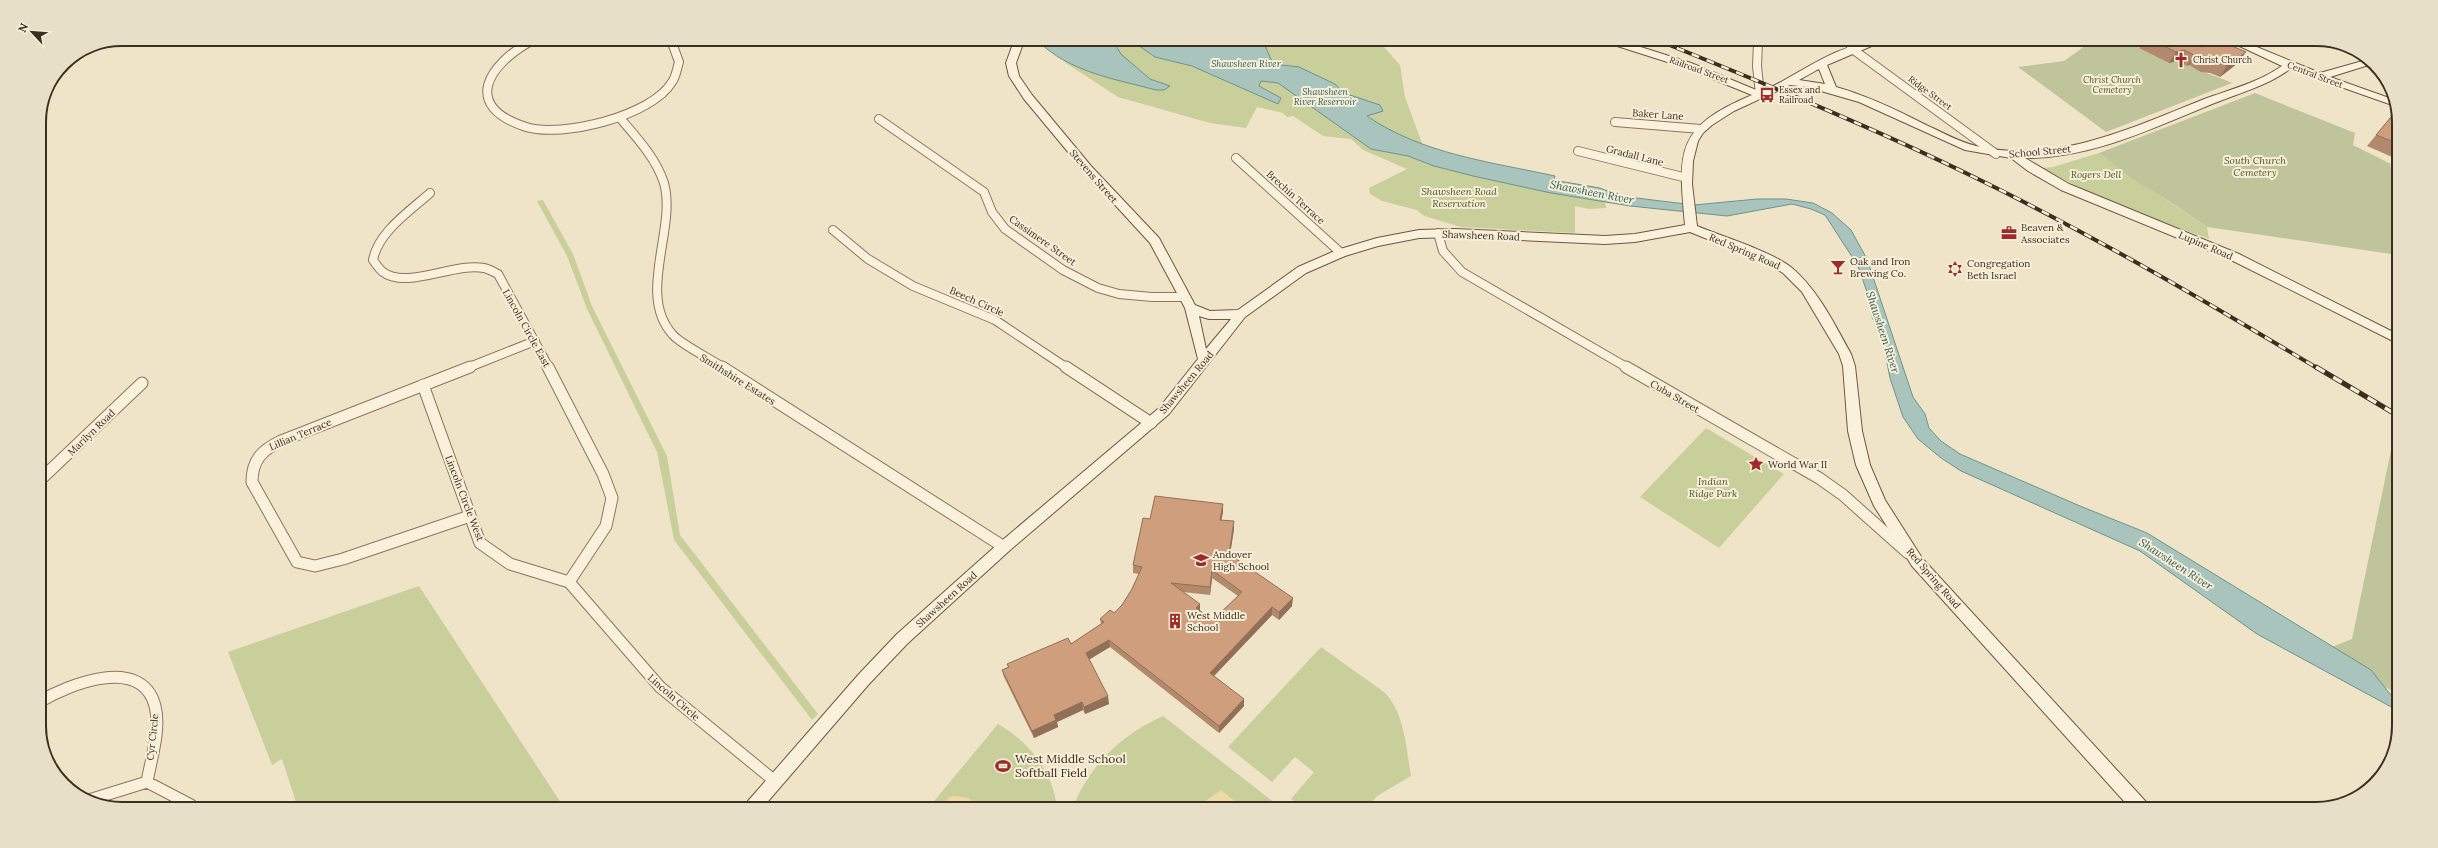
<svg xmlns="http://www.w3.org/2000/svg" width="2438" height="848" font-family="Lora,serif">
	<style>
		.green { fill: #c9cf9b }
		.sand { fill: #ecd9a5 }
		.cemetery { fill: #bfc49a }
		.water { fill: #a9c4bc; stroke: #6f938a }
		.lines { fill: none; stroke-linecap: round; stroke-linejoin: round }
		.street-far1-casing { stroke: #8d765c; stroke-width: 10 }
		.street-casing { stroke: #8d765c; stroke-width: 13 }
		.secondary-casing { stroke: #6f573f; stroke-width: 2 }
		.street-far1 { stroke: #faf1dc; stroke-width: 8 }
		.street { stroke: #faf1dc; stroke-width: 11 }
		.secondary { fill: #faf1dc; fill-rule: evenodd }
		.rail-far1-casing { stroke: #3d2e20; stroke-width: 4 }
		.rail-casing { stroke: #3d2e20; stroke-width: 5 }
		.rail-far1 { stroke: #f7eed8; stroke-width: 2.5; stroke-dasharray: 8; stroke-linecap: butt }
		.rail { stroke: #f7eed8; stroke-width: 3.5; stroke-dasharray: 10; stroke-linecap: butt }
		.wall { fill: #b2896c; fill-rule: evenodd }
		.shaded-wall { fill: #916f58 }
		.building { fill: #cf9f7d; stroke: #916f58; fill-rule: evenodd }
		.labels { text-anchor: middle; stroke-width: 4; stroke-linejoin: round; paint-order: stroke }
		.far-poi-label { font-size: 9px; fill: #3d2e20; stroke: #f7eed8; text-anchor: start }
		.far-water-label { font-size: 9px; font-style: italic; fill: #2f5d5a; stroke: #f7eed8 }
		.far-street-label { font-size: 9px; fill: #3d2e20; stroke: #f7eed8 }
		.far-park-label { font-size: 9px; font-style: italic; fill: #4d5a26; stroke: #f7eed8 }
		.street-label { font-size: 10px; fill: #3d2e20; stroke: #f7eed8 }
		.park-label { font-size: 10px; font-style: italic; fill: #4d5a26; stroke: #f7eed8 }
		.poi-label { font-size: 10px; fill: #3d2e20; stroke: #f7eed8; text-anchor: start }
		.water-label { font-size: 11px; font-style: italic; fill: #2f5d5a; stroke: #f7eed8 }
		.near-poi-label { font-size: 12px; fill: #3d2e20; stroke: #f7eed8; text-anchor: start }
		.rim { fill: none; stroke: #3d2e20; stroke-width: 2 }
	</style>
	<rect width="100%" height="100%" fill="#f0e4c8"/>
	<path class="green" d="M1091 41H1132L1155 57 1250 72 1286 86 1348 126 1575 197 1605 202 1606 208 1589 209 1575 206V233L1461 227 1424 216 1417 210 1382 201 1370 194 1369 188 1407 169 1363 150 1351 139 1323 136 1293 116 1287 117 1283 113 1257 107 1246 128 1210 123 1118 97 1063 61 1081 65Z
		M1156 41H1365L1383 46 1400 65 1405 97 1423 146 1387 129 1366 115 1247 60Z
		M2099 153C2134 180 2171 202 2207 227L2209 239 2114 204 2040 168 2053 167Z
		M543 200 573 254 592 306 667 456 680 535 818 714 812 720 674 540 657 452 587 309 567 256 537 201Z
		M1706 428 1784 474 1719 548 1640 497Z
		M419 586 563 806 297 805 282 759 272 765 228 652Z
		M1321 647 1384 692C1405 713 1406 748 1411 776L1377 796 1368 807H1302L1291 799 1314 772 1295 757 1272 782 1228 747Z
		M1163 716 1280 807H1073C1090 765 1122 734 1163 716Z
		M998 724C1029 742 1052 770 1057 807L930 806Z"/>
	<path class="sand" d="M1221 790 1242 807H1197Z
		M955 796 968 798 979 806H942L949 797Z"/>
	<path class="cemetery" d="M2089 43H2130L2169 63 2177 61 2187 66 2189 65C2203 73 2217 76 2232 83L2106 132 2018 67 2064 61Z
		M2255 93 2355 133 2353 145 2391 164 2390 167 2398 171V255L2207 227 2175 205 2133 179 2099 153Z
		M2396 426 2397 427 2395 693 2327 649 2352 639Z"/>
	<path class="water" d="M1038 41H1113L1121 54 1150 79 1170 86 1164 90H1156C1115 79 1069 72 1038 41Z
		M1132 41H1263L1273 64 1299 67 1335 84 1344 93 1380 105 1383 111 1367 116C1422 154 1491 162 1555 176L1554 180 1559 181 1600 188 1620 196 1694 205 1757 199H1786L1813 203 1832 213 1851 230 1867 259 1913 397 1925 414 1929 428 1941 441 1960 454 2080 506 2147 533 2371 670 2395 700V709L2257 634 2140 551 1961 471 1941 458 1918 439 1903 417 1890 378 1883 343 1872 317 1868 295 1858 266 1825 215 1811 209 1792 204 1727 216 1630 206 1551 193 1473 176 1434 166 1408 156 1371 149 1278 83 1261 81 1259 86 1281 98 1278 104 1192 66 1155 57Z"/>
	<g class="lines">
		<defs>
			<path id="street-far1" d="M533 40C488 64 461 106 526 127 562 138 652 116 672 82 676 77 677 68 679 62L671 40
				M1758 42 1757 66 1760 95
				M1851 48 1996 154
				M620 118C637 138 656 158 664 183 677 229 636 295 673 335 682 345 711 359 724 368
				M879 119 984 192 992 212 1005 229 1063 270 1098 288 1119 294 1152 297H1185
				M1615 122 1701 129
				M1578 151 1687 178
				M1236 158 1341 253
				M430 193C410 211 378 232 373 260 376 264 379 269 383 272 406 290 455 262 484 268 489 269 494 272 498 274L549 368
				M833 230 868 259 913 286 995 320 1067 368
				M1438 233 1443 251 1462 272 1628 368
				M467 368 535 341"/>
			<path id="street" d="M470 367 281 441C262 450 252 460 252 482L297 562 315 566 343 559 470 516
				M548 367 603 474 612 498 606 526 569 582
				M722 367 1004 547
				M1066 367 1151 423
				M1626 367 1819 478 1843 495 1908 553
				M423 385 480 543 510 564 569 582
				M39 481 142 383
				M569 582 660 687 776 782
				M39 702C69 684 142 655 155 706 161 729 151 759 147 782
				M89 800 147 782 191 805"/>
			<path id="secondary" d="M1014 41H1024L1016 63 1019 76 1032 95 1091 166 1159 238 1195 305 1210 311 1238 310 1298 267 1337 250 1377 238 1419 230 1455 229 1605 236 1635 234 1685 225C1678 150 1676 127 1752 95L1683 67 1611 44 1610 42H1625L1691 63 1761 92C1800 75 1836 42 1881 42L1827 65 1836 87C1868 96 1897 110 1926 125 1942 132 1959 142 1976 146 2057 165 2133 127 2207 98 2232 89 2259 82 2282 66L2233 43H2247L2320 73 2366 60 2372 64 2330 77 2392 99 2395 106 2290 69C2267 86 2239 93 2212 104 2153 128 2090 159 2025 158L2069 184 2239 254 2397 334V343L2231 260 2061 190 2028 171 2011 158 1965 150 1859 102 1807 87 1790 85 1734 111 1712 125 1703 133 1698 141 1693 161 1692 184 1697 226C1721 236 1773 252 1792 268 1818 290 1835 325 1851 354L1855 366 1862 431 1870 465 1885 500 1922 558 2148 804 2150 809H2131L1912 566 1874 506 1856 465 1848 431 1843 366 1839 354 1802 292 1783 273 1766 263 1690 232 1635 242 1605 244 1455 237 1419 238 1378 246 1345 256 1306 273 1245 317 1169 414 1009 551 907 644 869 684 764 806H746L748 801 859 674 897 634 999 543 1159 408 1198 359 1185 308 1150 243 1083 170 1024 99 1009 76 1006 63ZM1819 69 1825 84 1799 80 1817 70ZM1199 316 1209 319H1231L1206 349Z"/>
		</defs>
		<use href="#street-far1" class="street-far1-casing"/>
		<use href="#street" class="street-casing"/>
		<use href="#secondary" class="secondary-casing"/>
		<use href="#street-far1" class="street-far1"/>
		<use href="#street" class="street"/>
		<use href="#secondary" class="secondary"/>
		<defs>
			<path id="rail-far1" d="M1662 42C1768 85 1874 128 1976 178 2093 235 2205 301 2317 368"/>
			<path id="rail" d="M2316 367 2397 415"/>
		</defs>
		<use href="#rail-far1" class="rail-far1-casing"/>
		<use href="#rail" class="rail-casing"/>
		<use href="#rail-far1" class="rail-far1"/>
		<use href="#rail" class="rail"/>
	</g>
	<path class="wall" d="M2143 43H2192L2238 63 2220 77 2210 73 2201 72 2189 65 2187 66 2177 61 2169 63 2139 48Z
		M2396 111 2399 116V160L2367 146Z
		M1223 504V512L1221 520 1234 529 1230 554 1292 606 1279 620 1272 615 1214 676 1244 706 1219 733 1110 647 1089 659 1109 704 1085 714 1083 710 1057 722 1058 727 1034 738 1004 677 1002 670 1008 667 1007 664 1071 644 1101 624 1100 619 1114 613 1122 605 1132 589 1139 574 1133 573V565L1150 519ZM1212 578 1238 596 1213 620 1200 611 1183 592 1210 595Z"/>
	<path class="shaded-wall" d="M2184 50 2177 61 2169 63 2176 52Z
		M2246 52 2238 63 2220 77 2227 66Z
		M2196 54 2189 65 2187 66 2194 55Z
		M1223 504V512L1220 528V520Z
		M1234 521V529L1229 561V554Z
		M1212 570V578L1210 595V587Z
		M1293 598 1292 606 1279 620V612Z
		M1200 604V612L1196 608Z
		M1272 607V615L1210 680V673Z
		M1109 640 1110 647 1087 661 1086 653Z
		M1108 696 1109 704 1085 714 1084 707Z
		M1244 699V706L1219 733V726Z
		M1082 702 1083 710 1057 722 1058 727 1034 738 1032 731 1054 715Z"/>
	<path class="building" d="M2158 43H2192L2202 47 2207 43H2225L2246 52 2227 66 2218 62 2208 61 2196 54 2194 55 2184 50 2176 52Z
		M2396 111 2397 112 2399 116V144L2376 135Z
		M1155 496 1223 504 1220 520 1234 521 1229 554 1293 598 1279 612 1272 607 1210 673 1244 699 1219 726 1109 640 1086 653 1108 696 1084 707 1082 702 1054 715 1056 720 1032 731 1002 670 1009 667 1007 664 1068 638 1071 644 1104 622 1100 619 1110 610 1114 613 1122 605 1132 589 1142 567 1133 565 1143 518 1150 519ZM1212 570 1242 592 1213 620 1196 608 1200 604 1171 583 1210 587Z"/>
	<defs>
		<symbol id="church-bare" viewBox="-9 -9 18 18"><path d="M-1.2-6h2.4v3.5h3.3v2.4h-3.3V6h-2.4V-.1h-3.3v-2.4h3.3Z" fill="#9e2a2b" stroke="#f7eed8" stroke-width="2.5" paint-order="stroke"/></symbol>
		<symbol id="bus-bare" viewBox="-9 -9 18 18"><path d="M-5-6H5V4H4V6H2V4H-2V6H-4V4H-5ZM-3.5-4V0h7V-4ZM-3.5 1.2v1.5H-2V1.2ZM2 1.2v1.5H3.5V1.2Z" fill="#9e2a2b" stroke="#f7eed8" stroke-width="2.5" paint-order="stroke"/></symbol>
		<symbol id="office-bare" viewBox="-9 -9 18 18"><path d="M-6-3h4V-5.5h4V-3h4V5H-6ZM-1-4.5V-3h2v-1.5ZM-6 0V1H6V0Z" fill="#9e2a2b" stroke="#f7eed8" stroke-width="2.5" paint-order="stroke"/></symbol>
		<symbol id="bar-bare" viewBox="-9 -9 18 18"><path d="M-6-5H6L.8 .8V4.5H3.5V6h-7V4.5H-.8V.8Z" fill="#9e2a2b" stroke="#f7eed8" stroke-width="2.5" paint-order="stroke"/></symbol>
		<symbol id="synagogue-bare" viewBox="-9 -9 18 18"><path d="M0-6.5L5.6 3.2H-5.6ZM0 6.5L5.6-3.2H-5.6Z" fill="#9e2a2b" stroke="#f7eed8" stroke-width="2.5" paint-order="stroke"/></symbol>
		<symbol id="sight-bare" viewBox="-9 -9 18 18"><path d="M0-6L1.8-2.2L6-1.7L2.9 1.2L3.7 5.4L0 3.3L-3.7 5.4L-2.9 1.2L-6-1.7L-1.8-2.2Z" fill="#9e2a2b" stroke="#f7eed8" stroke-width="2.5" paint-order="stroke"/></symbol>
		<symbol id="school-bare" viewBox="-9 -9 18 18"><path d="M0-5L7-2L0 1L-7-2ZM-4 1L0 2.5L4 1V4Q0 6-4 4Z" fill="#9e2a2b" stroke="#f7eed8" stroke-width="2.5" paint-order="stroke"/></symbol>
		<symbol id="building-bare" viewBox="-9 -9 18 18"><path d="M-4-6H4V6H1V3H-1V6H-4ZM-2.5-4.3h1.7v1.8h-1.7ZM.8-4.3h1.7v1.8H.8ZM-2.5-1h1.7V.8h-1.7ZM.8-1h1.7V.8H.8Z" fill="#9e2a2b" stroke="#f7eed8" stroke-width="2.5" paint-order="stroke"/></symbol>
		<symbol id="stadium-bare" viewBox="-9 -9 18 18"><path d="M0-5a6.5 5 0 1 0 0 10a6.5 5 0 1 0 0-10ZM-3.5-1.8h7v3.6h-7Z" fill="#9e2a2b" stroke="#f7eed8" stroke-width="2.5" paint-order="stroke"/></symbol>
	</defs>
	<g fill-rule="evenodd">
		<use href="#church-bare" x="2170" y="49" width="22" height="22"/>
		<use href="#bus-bare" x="1756" y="84" width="22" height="22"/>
		<use href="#office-bare" x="1998" y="222" width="22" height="22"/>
		<use href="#bar-bare" x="1827" y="256" width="22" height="22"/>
		<use href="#synagogue-bare" x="1944" y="258" width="22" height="22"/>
		<use href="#sight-bare" x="1745" y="453" width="22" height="22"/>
		<use href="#school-bare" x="1190" y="549" width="22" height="22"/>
		<use href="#building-bare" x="1164" y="610" width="22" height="22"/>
		<use href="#stadium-bare" x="992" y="755" width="22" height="22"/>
	</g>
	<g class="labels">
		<g class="far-poi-label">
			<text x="2193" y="63">Christ Church</text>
			<text x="1779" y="93">Essex and<tspan x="1779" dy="10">Railroad</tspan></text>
		</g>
		<g class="far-water-label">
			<text x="1246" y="67">Shawsheen River</text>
			<text x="1325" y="95">Shawsheen<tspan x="1325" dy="10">River Reservoir</tspan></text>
		</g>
		<g class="far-street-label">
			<text transform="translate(1699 70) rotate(20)" y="3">Railroad Street</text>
			<text transform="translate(2315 75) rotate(21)" y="3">Central Street</text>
			<text transform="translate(1930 93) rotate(36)" y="3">Ridge Street</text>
		</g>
		<g class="far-park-label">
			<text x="2112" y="83">Christ Church<tspan x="2112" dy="10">Cemetery</tspan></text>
		</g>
		<g class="street-label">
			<text transform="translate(1658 114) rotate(4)" y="4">Baker Lane</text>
			<text transform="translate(2040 151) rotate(-5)" y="4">School Street</text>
			<text transform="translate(1635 155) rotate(14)" y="4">Gradall Lane</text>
			<text transform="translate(1094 176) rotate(49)" y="4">Stevens Street</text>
			<text transform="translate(1296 197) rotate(42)" y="4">Brechin Terrace</text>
			<text transform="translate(1481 235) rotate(2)" y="4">Shawsheen Road</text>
			<text transform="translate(1043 240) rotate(35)" y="4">Cassimere Street</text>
			<text transform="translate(2206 245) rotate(23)" y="4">Lupine Road</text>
			<text transform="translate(1745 251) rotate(23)" y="4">Red Spring Road</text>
			<text transform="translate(977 301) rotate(24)" y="4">Beech Circle</text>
			<text transform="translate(527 328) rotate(61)" y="4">Lincoln Circle East</text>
			<text transform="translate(738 379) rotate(32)" y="4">Smithshire Estates</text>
			<text transform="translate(1186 382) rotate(-50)" y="4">Shawsheen Road</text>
			<text transform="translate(1675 396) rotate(30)" y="4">Cuba Street</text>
			<text transform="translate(91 432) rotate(-44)" y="4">Marilyn Road</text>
			<text transform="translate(300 434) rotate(-23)" y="4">Lillian Terrace</text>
			<text transform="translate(465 498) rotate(69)" y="4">Lincoln Circle West</text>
			<text transform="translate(1934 578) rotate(49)" y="4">Red Spring Road</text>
			<text transform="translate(946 599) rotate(-42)" y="4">Shawsheen Road</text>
			<text transform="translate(674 697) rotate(41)" y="4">Lincoln Circle</text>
			<text transform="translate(152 737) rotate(-84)" y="4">Cyr Circle</text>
		</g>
		<g class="park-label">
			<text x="2255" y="164">South Church<tspan x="2255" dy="12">Cemetery</tspan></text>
			<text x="2096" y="178">Rogers Dell</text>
			<text x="1459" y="195">Shawsheen Road<tspan x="1459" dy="12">Reservation</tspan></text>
			<text x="1713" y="485">Indian<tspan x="1713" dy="12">Ridge Park</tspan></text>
		</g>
		<g class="poi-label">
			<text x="2021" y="231">Beaven &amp;<tspan x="2021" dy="12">Associates</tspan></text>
			<text x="1850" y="265">Oak and Iron<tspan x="1850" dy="12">Brewing Co.</tspan></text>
			<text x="1967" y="267">Congregation<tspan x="1967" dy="12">Beth Israel</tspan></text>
			<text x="1768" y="468">World War II</text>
			<text x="1213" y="558">Andover<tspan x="1213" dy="12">High School</tspan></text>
			<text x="1187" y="619">West Middle<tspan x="1187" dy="12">School</tspan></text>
		</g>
		<g class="water-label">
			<text transform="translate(1592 192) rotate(11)" y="4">Shawsheen River</text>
			<text transform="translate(1883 332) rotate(72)" y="4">Shawsheen River</text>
			<text transform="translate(2176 564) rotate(33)" y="4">Shawsheen River</text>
		</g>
		<g class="near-poi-label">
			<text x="1015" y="763">West Middle School<tspan x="1015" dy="14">Softball Field</tspan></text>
		</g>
	</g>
	<path d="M0 0H2438V848H0ZM122 46H2316A76 76 0 0 1 2392 122V726A76 76 0 0 1 2316 802H122A76 76 0 0 1 46 726V122A76 76 0 0 1 122 46Z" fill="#e8dfc9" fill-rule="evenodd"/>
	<path class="rim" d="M122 46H2316A76 76 0 0 1 2392 122V726A76 76 0 0 1 2316 802H122A76 76 0 0 1 46 726V122A76 76 0 0 1 122 46Z"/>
	<g transform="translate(32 32) rotate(296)" stroke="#f7eed8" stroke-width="3" paint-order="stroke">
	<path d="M0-3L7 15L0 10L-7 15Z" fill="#3d2e20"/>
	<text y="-6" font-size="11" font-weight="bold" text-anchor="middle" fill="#3d2e20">N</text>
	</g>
</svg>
